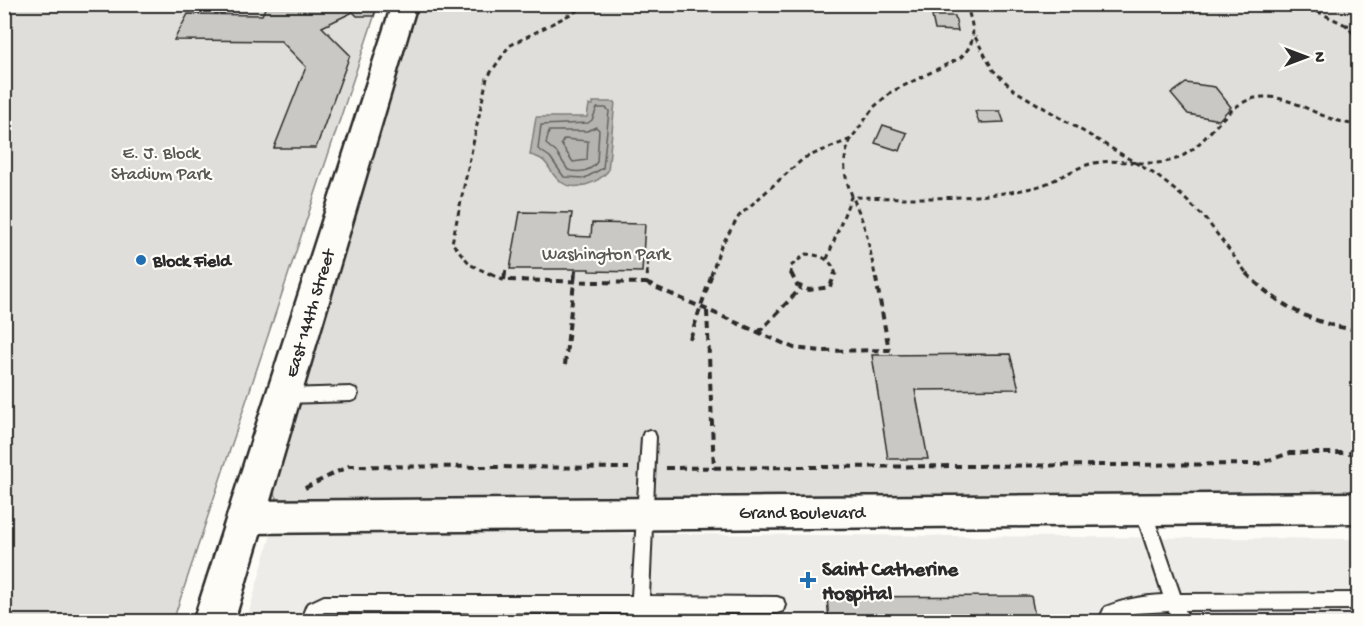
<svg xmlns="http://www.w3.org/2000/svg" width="1363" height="626" font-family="'Gochi Hand',sans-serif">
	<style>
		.built { fill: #edece8 }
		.green { fill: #dfdeda; stroke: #858482; stroke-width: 1.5 }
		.water { fill: #b5b4b1; stroke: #7e7d7b; stroke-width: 1.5 }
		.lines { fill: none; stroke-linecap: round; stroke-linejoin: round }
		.shore { stroke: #626261; stroke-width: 1.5 }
		.building { fill: #c9c8c4; stroke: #2b2b2b; stroke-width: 1.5 }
		.service-casing { stroke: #2b2b2b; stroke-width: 4 }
		.minor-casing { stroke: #2b2b2b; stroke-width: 5 }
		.tertiary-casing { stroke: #2b2b2b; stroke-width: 5 }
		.path-far1 { stroke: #2b2b2b; stroke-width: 3; stroke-dasharray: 5 4; stroke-linecap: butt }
		.path { stroke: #2b2b2b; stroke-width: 4; stroke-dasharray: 7 5; stroke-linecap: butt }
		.service { fill: #fdfcf7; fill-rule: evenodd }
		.minor { fill: #fdfcf7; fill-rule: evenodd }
		.tertiary { fill: #fdfcf7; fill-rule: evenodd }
		.poi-dot { fill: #1f6fb2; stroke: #fdfcf7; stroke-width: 2 }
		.labels { text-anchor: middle; stroke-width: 4.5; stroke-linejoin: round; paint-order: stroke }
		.park-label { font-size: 18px; fill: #585857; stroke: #fdfcf7 }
		.poi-label { font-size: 18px; font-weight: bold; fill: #2b2b2b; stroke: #fdfcf7; text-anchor: start }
		.street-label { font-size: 18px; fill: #2b2b2b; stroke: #fdfcf7 }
		.near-poi-label { font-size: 21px; font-weight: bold; fill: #2b2b2b; stroke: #fdfcf7; text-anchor: start }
	</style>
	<rect width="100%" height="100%" fill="#fdfcf7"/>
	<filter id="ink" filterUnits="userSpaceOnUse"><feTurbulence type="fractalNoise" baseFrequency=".0167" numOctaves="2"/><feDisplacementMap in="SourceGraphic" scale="12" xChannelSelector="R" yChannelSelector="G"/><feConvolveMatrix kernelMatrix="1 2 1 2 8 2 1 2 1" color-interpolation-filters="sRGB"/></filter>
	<g filter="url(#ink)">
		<path class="built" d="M272 531 1358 539V621L246 622Z"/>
		<path class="green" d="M5 5H378L173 621H5Z
			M418 5H1358V494L279 501 274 493 275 485Z"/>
		<path class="water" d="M593 102H615L608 171C598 183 575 192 561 182 546 172 553 160 530 155L536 117H587L589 105H593Z"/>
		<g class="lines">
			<path class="shore" d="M597 108H606L609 111 603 168 585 178 564 177 550 157 538 149 541 125 588 123 592 120Z
				M596 127 599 130 597 162C590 172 579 173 568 170L557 153 546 144 549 131H587Z
				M564 139 588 141 587 160 573 162 561 144Z"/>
		</g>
		<path class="building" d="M267 4H368L375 12 374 16H357L353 12 322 27 350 55 316 148H274L306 67 281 41 174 40 188 14 262 15Z
			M932 16H955L958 31 935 30Z
			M1186 83 1215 87 1231 107 1219 120 1188 114 1171 94Z
			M975 111H1000L1004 122 979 123Z
			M883 125 907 133 900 151 875 143Z
			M520 212 572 213 569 236 591 237 592 223 645 224 642 272 589 271V269H510Z
			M1010 354 1019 389 915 390 928 459H888L872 355Z
			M1031 596 1036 622H829L827 597Z"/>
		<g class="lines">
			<defs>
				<path id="service" d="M351 387 356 389 358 394 356 399 351 401 285 403 280 401 278 396 280 391 285 389Z
					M649 430 654 432 656 437 649 596 777 597 783 599 785 605 783 611 777 613H648L647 622H631V613L324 612 319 616 317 622H300L307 604 324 596H632L642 437 644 432Z
					M1143 502 1149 505 1151 510 1180 594 1358 593V609L1185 610 1189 622H1172L1169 611 1135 613 1115 622H1098L1105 607C1125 599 1143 596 1163 595L1135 510 1137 505Z"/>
				<path id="minor" d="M1358 493V523L245 533 234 528 229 517 234 506 245 501Z"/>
				<path id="tertiary" d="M392 4H417L234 622H193Z"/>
			</defs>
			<use href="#service" class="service-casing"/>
			<use href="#minor" class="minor-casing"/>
			<use href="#tertiary" class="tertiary-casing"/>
			<path class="path-far1" d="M1301 4 1346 25
				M1358 26 1346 25 1358 39
				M975 37 993 70 1014 90 1156 175 1181 195 1205 218 1248 275
				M851 139C836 171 851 190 862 220 868 237 871 256 875 275
				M827 259 851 197C911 198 973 201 1032 188 1056 183 1075 165 1100 162 1125 159 1152 168 1176 159 1210 146 1224 99 1263 97 1288 96 1309 111 1332 119 1340 122 1349 123 1358 126
				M492 275 471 265 452 243 487 78 509 46 590 4
				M505 275 506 269
				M575 275 576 268
				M647 275 648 251
				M711 275 721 246 739 216 804 158 851 139 874 107 891 92 960 58C979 41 973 26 966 4
				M791 275V266L806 254C821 255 832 259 836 275"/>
			<path class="path" d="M489 273 504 280
				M505 273 504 280 646 283 647 273
				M791 273 797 285 809 290 830 287 835 273
				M1246 273C1277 305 1314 325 1358 330
				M646 283 794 348 821 351 889 350 875 273
				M707 311 714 469
				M758 333 801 288
				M690 339 712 273
				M565 365 575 273
				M666 468 1257 464 1290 453H1358
				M305 488 349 466 629 468"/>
			<use href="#service" class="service"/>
			<use href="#minor" class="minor"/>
			<use href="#tertiary" class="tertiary"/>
		</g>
	</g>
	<g class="poi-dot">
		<circle cx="141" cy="260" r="6"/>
		<path d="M805 571h6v6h6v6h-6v6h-6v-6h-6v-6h6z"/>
	</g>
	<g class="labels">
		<g class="park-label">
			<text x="161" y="158">E. J. Block<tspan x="161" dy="21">Stadium Park</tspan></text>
			<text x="606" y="259">Washington Park</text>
		</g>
		<g class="poi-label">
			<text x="153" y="266">Block Field</text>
		</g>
		<g class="street-label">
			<text transform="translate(309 313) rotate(-73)" y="6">East 144th Street</text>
			<text x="802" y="518">Grand Boulevard</text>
		</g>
		<g class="near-poi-label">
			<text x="822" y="575">Saint Catherine<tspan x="822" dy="24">Hospital</tspan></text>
		</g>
	</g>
	<rect width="1363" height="626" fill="none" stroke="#fdfcf7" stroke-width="24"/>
	<rect x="12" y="12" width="1339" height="602" fill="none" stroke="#2b2b2b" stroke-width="2" filter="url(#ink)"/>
	<g transform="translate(1306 57) rotate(90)" stroke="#fdfcf7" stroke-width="4.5" paint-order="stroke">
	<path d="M0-4.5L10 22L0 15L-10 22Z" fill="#2b2b2b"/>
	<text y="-9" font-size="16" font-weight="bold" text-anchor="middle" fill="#2b2b2b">N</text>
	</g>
</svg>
